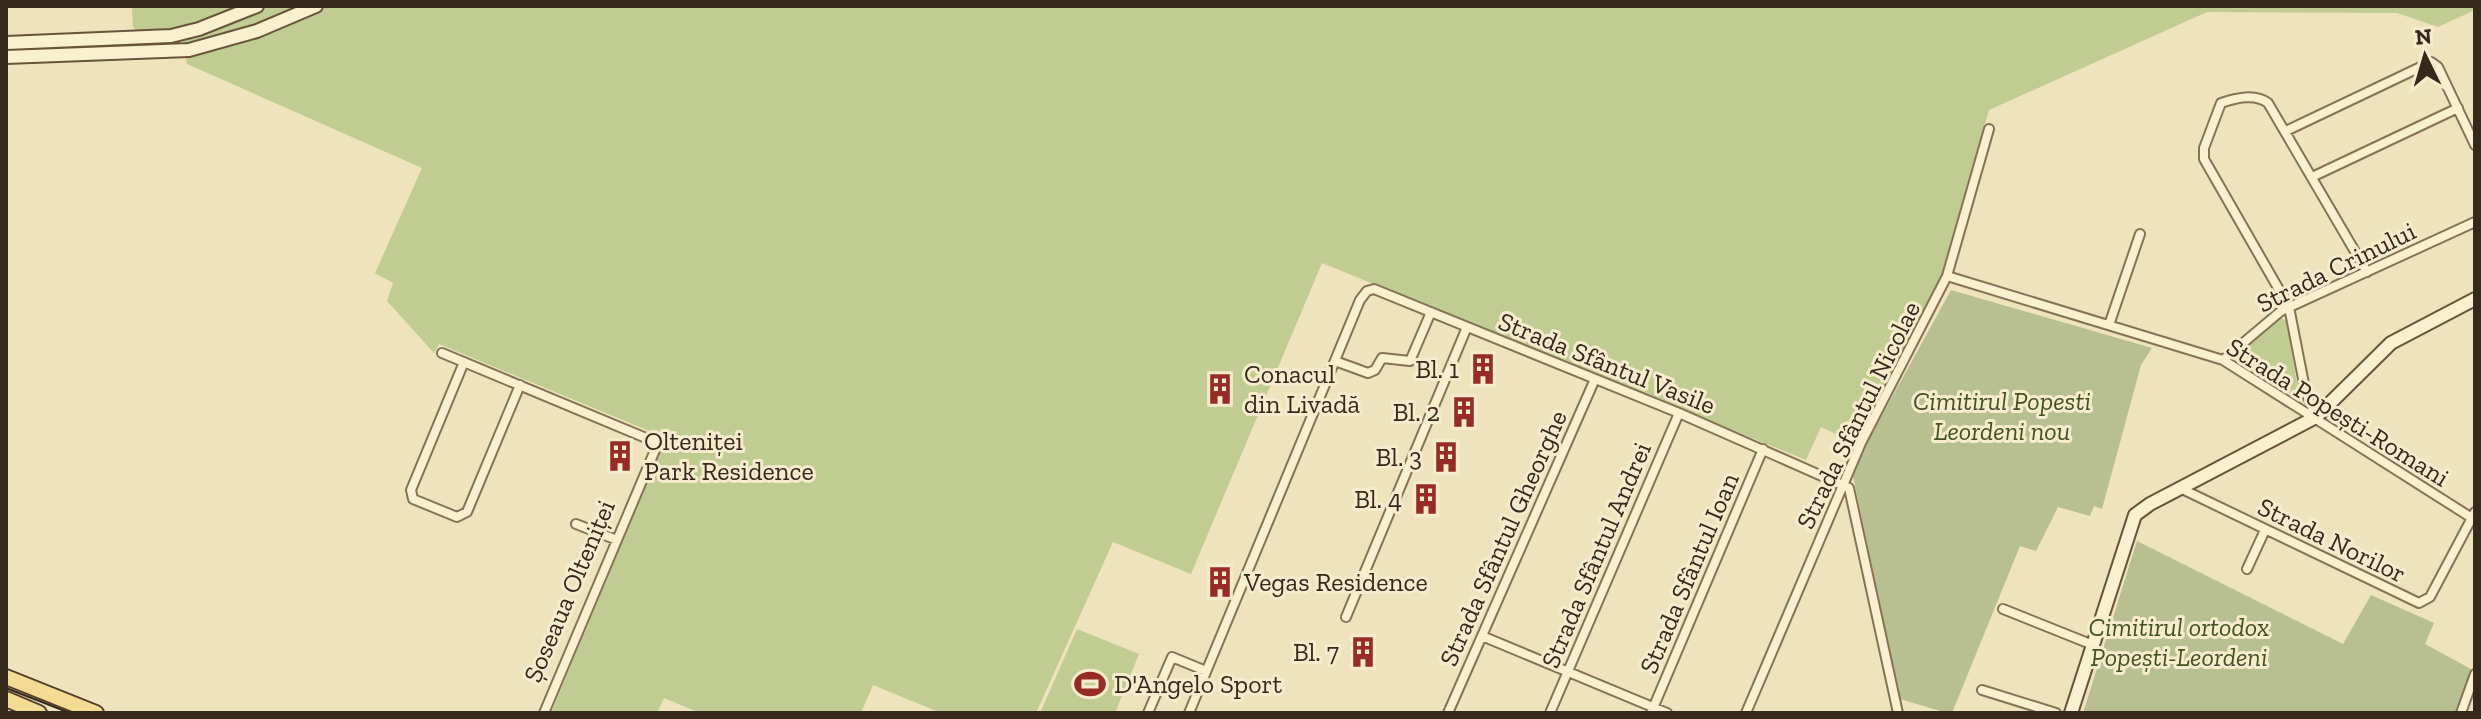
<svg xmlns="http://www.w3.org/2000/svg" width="2481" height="719" font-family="'Zilla Slab',serif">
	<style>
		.green { fill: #c1cc92 }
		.cemetery { fill: #b8c091 }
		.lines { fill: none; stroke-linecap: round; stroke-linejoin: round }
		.street-casing { stroke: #867356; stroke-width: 12 }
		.secondary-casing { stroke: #68543a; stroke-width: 16 }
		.primary-casing { stroke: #54402b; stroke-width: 18 }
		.street { stroke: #f9f0d0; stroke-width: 8 }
		.secondary { stroke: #f9f0d0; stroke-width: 12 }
		.primary { stroke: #f3db93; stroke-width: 14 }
		.tram { stroke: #35291b; stroke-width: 2 }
		.labels { text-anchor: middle; stroke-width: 6; stroke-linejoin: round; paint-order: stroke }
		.street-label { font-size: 26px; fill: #35291b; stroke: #f6eccd }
		.poi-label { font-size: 26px; fill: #35291b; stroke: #f6eccd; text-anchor: end }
		.park-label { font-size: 26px; font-style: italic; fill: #435221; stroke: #f6eccd }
	</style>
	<rect width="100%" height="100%" fill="#eee3bd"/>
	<path class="green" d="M95 6H2475V10L2438 27 2397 13 2207 12 1989 110 1940 281 1857 444 1821 427 1806 460 1322 263 1191 574 1113 542 1036 713H941L873 685 861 713H700L664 698 657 713H551L666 438 439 344 434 353 387 301 393 283 375 273 422 168 187 64 181 27 137 31 133 27 132 8Z
		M2280 318 2286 320 2300 400 2235 357Z
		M1077 629 1139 654 1115 713H1040Z"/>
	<path class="cemetery" d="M1951 290 2152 348 2141 365 2102 509 2094 506 2090 516 2058 507 2036 551 2020 546 1952 713H1947L1900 699 1853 476 1864 448Z
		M2137 541 2343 644 2371 595 2434 623 2425 644 2471 669 2457 713H2083Z"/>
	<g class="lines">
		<defs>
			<path id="street" d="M2286 131 2431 62 2438 67 2475 145
				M2312 177 2458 108
				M1947 276 2223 360 2475 520
				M2109 325 2140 234
				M442 353 658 443 544 713
				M2223 360 2281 311 2475 222
				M1335 361 1368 373 1375 370 1382 358 1410 361 1431 312
				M464 362 411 490 413 499 457 517 467 512 520 385
				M2316 417 2305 389 2289 307 2204 159V148L2221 103C2236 98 2255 93 2268 103L2367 272
				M2180 488 2419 603 2430 597 2475 512
				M576 524 617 540
				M2247 569 2265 530
				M2003 609 2093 645
				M1346 617 1467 327
				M1482 636 1667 713
				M1982 690 2056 713
				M1148 713 1172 657 1206 671
				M1189 713 1360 300 1367 291 1374 289 1679 413 1849 488 1898 713
				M1448 713 1595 379
				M1550 713 1679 413
				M1651 713 1763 449
				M1746 713 1861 443 1947 276 1989 129
				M2461 713 2475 674"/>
			<path id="secondary" d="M6 43 171 36 199 29 257 6
				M6 57 189 50 257 31 316 6
				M2071 713 2135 515 2150 504 2316 417 2391 343 2475 299"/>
			<path id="primary" d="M6 677 96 713
				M6 699 39 713"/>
		</defs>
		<use href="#street" class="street-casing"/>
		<use href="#secondary" class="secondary-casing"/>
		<use href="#primary" class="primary-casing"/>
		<use href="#street" class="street"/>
		<use href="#secondary" class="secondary"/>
		<use href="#primary" class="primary"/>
		<path class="tram" d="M6 688 70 713"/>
	</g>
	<defs>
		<symbol id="building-bare" viewBox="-9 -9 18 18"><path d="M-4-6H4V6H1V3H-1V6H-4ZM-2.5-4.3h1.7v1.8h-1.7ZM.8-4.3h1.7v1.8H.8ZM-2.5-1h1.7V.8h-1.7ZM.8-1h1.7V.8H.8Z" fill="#962c25" stroke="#f6eccd" stroke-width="2.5" paint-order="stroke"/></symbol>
		<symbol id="stadium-bare" viewBox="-9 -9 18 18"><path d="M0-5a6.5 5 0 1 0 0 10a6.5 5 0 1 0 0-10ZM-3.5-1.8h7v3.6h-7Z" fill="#962c25" stroke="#f6eccd" stroke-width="2.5" paint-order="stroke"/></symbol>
	</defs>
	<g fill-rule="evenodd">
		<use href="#building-bare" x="1461" y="347" width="44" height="44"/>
		<use href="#building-bare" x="1198" y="367" width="44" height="44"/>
		<use href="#building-bare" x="1442" y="390" width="44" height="44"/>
		<use href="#building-bare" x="598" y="434" width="44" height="44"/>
		<use href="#building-bare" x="1424" y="435" width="44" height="44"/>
		<use href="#building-bare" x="1404" y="477" width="44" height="44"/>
		<use href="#building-bare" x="1198" y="560" width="44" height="44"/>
		<use href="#building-bare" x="1341" y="630" width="44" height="44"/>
		<use href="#stadium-bare" x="1068" y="662" width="44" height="44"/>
	</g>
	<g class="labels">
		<g class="street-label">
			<text transform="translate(2336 267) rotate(-26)" y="9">Strada Crinului</text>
			<text transform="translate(1607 363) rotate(22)" y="9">Strada Sfântul Vasile</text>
			<text transform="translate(2338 412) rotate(32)" y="9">Strada Popești-Romani</text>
			<text transform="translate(1858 415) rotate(-64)" y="9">Strada Sfântul Nicolae</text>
			<text transform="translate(1503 538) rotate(-66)" y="9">Strada Sfântul Gheorghe</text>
			<text transform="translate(2332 540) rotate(26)" y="9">Strada Norilor</text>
			<text transform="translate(1596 555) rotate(-67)" y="9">Strada Sfântul Andrei</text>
			<text transform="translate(1689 573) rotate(-67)" y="9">Strada Sfântul Ioan</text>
			<text transform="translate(569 591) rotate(-67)" y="9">Șoseaua Olteniței</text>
		</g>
		<g class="poi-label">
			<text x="1459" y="378">Bl. 1</text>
			<text x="1244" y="383" text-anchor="start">Conacul<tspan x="1244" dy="30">din Livadă</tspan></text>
			<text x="1440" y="421">Bl. 2</text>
			<text x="644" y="450" text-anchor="start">Olteniței<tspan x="644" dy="30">Park Residence</tspan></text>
			<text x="1422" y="466">Bl. 3</text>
			<text x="1402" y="508">Bl. 4</text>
			<text x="1244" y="591" text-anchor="start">Vegas Residence</text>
			<text x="1339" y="661">Bl. 7</text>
			<text x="1114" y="693" text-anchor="start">D'Angelo Sport</text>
		</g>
		<g class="park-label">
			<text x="2002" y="410">Cimitirul Popesti<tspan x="2002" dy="30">Leordeni nou</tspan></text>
			<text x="2179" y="636">Cimitirul ortodox<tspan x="2179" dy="30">Popești-Leordeni</tspan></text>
		</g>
	</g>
	<rect width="2481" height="719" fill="none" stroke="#35291b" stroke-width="16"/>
	<g transform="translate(2425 56) rotate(355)" stroke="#f6eccd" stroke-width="6" paint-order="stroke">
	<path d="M0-6L14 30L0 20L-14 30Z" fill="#35291b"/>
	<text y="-12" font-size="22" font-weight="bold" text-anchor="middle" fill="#35291b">N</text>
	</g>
</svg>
